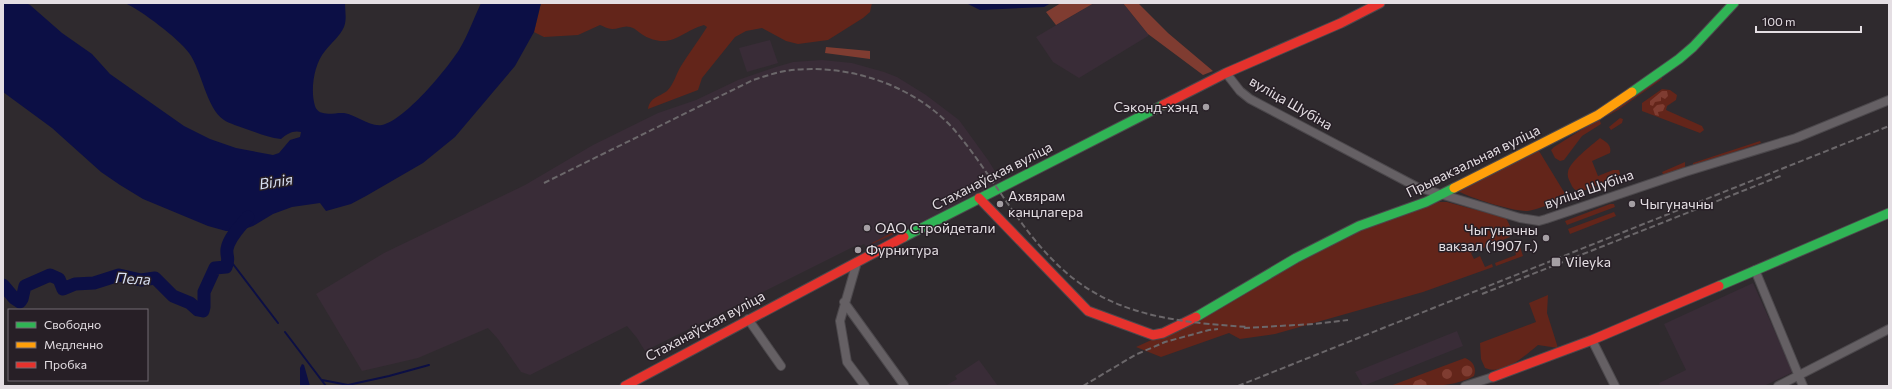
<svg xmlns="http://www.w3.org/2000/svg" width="1892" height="389" font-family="Commissioner,sans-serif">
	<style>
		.built { fill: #392c37 }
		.green { fill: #63251a }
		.forest { fill: #7f3c31 }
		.water { fill: #0c0f45 }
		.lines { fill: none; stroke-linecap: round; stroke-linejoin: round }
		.stream { stroke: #0c0f45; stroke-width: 2 }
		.river { stroke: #0c0f45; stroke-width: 13 }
		.street-casing { stroke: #4c484c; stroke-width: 10 }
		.fast-casing { stroke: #4c484c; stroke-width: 11 }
		.slow-casing { stroke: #4c484c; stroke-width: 11 }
		.jam-casing { stroke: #4c484c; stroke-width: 11 }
		.street { stroke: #656064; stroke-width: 8 }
		.fast { stroke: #30b455; stroke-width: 9 }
		.slow { stroke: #ff9f0a; stroke-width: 9 }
		.jam { stroke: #e5322d; stroke-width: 9 }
		.rail { stroke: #6b676a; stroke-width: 2; stroke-dasharray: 6 3; stroke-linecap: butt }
		.poi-dot { fill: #a59fa4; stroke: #271f26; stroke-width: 1.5 }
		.labels { text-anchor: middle; stroke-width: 3; stroke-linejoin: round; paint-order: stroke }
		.street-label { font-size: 14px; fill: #e4dee3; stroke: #271f26 }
		.poi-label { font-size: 14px; fill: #e4dee3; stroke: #271f26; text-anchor: start }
		.water-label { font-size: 15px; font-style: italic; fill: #d7dff2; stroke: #271f26 }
	</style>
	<rect width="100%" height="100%" fill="#2f2a2e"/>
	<path class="built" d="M1094 3H1123L1148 34V36L1079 78 1053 62 1036 37Z
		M770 40 778 63 747 72 739 48Z
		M822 60 852 63 884 72 897 77 926 95 959 120 988 160 1001 181 868 249 864 244 856 248 855 246 645 351 637 338 627 326 530 375 521 372 498 339 488 328 418 358 362 371 316 294 384 253 525 185 593 145 658 113 696 100 738 80 776 67 793 62Z
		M1753 283 1793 372 1764 386H1660L1659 383 1686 370 1664 324Z
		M1457 331 1463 346 1363 386 1355 372Z
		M979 360 998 386H945L957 379 955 376Z"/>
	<path class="green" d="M541 3H872L870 12 863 18 828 40 798 44 786 41 762 28 746 31 735 37 702 78 698 90 648 109C650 97 659 97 667 91 674 84 676 74 681 66 689 53 699 40 707 27L704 25C682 31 673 48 649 38 642 36 636 28 630 27 624 25 619 29 612 29 608 29 603 26 600 25L578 35 544 37 534 32Z
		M1662 77V79L1618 110 1607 116V114Z
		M1662 89 1670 90 1677 95 1676 100 1667 106 1666 110 1702 126 1704 130 1700 133 1642 111V103Z
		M1620 118 1623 119 1622 123 1611 130 1609 127Z
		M1597 120 1600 121 1601 124 1582 136 1564 160 1560 161 1555 158 1551 150 1554 147Z
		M1600 138C1606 142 1612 145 1610 153L1592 161 1598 176 1613 170H1619L1620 174 1612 180 1580 192C1576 191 1573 189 1571 184 1569 180 1567 177 1568 172 1569 162 1592 145 1600 138Z
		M1760 141 1761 143 1693 166V163Z
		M1539 151 1564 192V198C1552 203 1540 209 1528 211 1515 212 1470 198 1458 191L1534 152Z
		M1685 162V169L1664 176 1662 172Z
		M1439 202H1447L1506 218 1512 230 1510 237 1471 253 1474 259 1480 256 1485 267 1492 264 1493 267 1423 292 1275 334 1240 339 1229 333 1161 357 1136 347 1169 332 1361 228Z
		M1610 204H1614L1615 207 1567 225 1565 221Z
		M1614 212 1616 216 1570 234 1568 229Z
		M897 230 896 233 870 245 872 243Z
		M1520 247 1523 256 1496 266 1495 263 1516 255 1514 249Z
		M1548 295 1547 313 1558 348 1538 345C1524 356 1505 376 1485 368L1481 359 1480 343 1536 322 1529 303Z
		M1465 358C1473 361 1477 368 1474 376 1452 389 1416 386 1390 386Z"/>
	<path class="forest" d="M1061 3H1094L1056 25 1046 12Z
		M1123 3H1138L1168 33 1213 71 1203 75 1148 34Z
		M826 47 870 51V59L825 53Z
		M1662 91H1667L1668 96 1665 99 1661 97V101L1655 102 1653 106 1650 105V101Z
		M1663 104 1665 106 1663 111 1658 112 1659 116 1655 115 1653 109 1657 105Z
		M1461.5 371a5.5 5.5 0 1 1 11 0a5.5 5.5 0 1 1-11 0Z
		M1442 374a5 5 0 1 1 10 0a5 5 0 1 1-10 0Z
		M1421 379 1426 382 1427 386H1412L1415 381Z"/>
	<path class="water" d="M3 3H26L30 5 62 33 92 54 110 74 184 126 210 139 236 148 273 155 279 153 290 140 300 137 301 132C293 130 287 134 281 139 269 138 258 133 246 129 239 126 230 124 224 120 206 108 202 71 189 53 178 38 142 11 125 3H345C345 11 347 19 344 27 340 36 331 43 325 51 314 64 310 90 315 106 319 118 335 112 344 113 357 115 369 127 382 125 405 120 446 70 459 50 468 35 474 18 481 3H541L534 32 515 66 455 137 423 163 366 196 351 204 326 211 320 203 292 207 273 214 253 226 239 231H226L208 226 143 199 120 185 101 172 52 128 3 92Z
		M966 3H1051L1044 7 980 10Z
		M302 364 304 365 310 386H300V368Z"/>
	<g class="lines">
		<path class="stream" d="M229 260H230
			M233 264 278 323
			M285 332 326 386
			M322 380 348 385 389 376 429 365"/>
		<path class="river" d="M3 285 14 298 20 302 22 299 25 286 50 275 59 279 63 289 75 284 94 283 119 275 141 280 155 278 173 296 190 303 198 310 203 311 204 307V292L215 268 226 267C230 258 226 257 227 249 229 237 241 226 248 217"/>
		<defs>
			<path id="street" d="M1226 73 1240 91 1250 99 1417 187 1520 218 1539 221 1546 219 1685 172 1796 138 1889 100
				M857 262 840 321 847 362 865 386
				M1755 270 1803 386
				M844 302 904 385
				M748 319 781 366
				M1592 340 1615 386
				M1465 386 1493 377
				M1778 386 1889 329"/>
			<path id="fast" d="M1632 92 1679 59 1693 47 1734 3
				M904 237 1163 105
				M1719 286 1889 213
				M1196 317 1296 258 1359 226 1426 202 1454 188"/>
			<path id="slow" d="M1454 188 1598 115 1632 92"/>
			<path id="jam" d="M1163 105 1226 73 1341 23 1380 3
				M979 198 1088 311 1153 335 1163 333 1196 317
				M1493 377 1592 340 1719 286
				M625 386 904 237"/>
		</defs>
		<use href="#street" class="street-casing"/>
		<use href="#fast" class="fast-casing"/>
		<use href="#slow" class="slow-casing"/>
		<use href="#jam" class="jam-casing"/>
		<use href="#street" class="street"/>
		<use href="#fast" class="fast"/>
		<use href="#slow" class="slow"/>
		<use href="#jam" class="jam"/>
		<path class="rail" d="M544 183 753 80C763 77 774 73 785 71 846 62 917 85 957 133 997 181 1024 240 1074 279 1124 318 1188 323 1248 327
			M1482 294 1783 175
			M1244 328 1314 324 1348 320
			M1083 386 1135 355 1165 342 1209 330 1218 329
			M1238 386 1889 126"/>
	</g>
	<g class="poi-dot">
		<circle cx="1206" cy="107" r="4"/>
		<circle cx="1000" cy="204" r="4"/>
		<circle cx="1632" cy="204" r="4"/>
		<circle cx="867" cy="228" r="4"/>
		<circle cx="1546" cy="238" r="4"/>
		<circle cx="858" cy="250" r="4"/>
		<rect x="1551" y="257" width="10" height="10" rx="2"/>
	</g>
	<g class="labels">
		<g class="street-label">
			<text transform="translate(1291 103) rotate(30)" y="5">вуліца Шубіна</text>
			<text transform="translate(1473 161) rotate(-26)" y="5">Прывакзальная вуліца</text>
			<text transform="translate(992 176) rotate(-27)" y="5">Стаханаўская вуліца</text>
			<text transform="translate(1589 189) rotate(-19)" y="5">вуліца Шубіна</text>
			<text transform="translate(705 326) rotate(-28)" y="5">Стаханаўская вуліца</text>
		</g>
		<g class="poi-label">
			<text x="1198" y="112" text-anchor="end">Сэконд-хэнд</text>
			<text x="1008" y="201">Ахвярам<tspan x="1008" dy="16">канцлагера</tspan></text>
			<text x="1640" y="209">Чыгуначны</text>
			<text x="875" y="233">ОАО Стройдетали</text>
			<text x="1538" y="235" text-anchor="end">Чыгуначны<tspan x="1538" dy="16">вакзал (1907 г.)</tspan></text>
			<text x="866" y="255">Фурнитура</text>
			<text x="1565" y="267">Vileyka</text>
		</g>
		<g class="water-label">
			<text transform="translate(276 182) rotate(-9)" y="5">Вілія</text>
			<text transform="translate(133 279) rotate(3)" y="5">Пела</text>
		</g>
	</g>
	<rect width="1892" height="389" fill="none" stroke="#e4dee3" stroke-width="8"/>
	<rect x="8" y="309" width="140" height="72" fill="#271f26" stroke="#736b72"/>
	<rect x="16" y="322" width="20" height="6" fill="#30b455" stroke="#736b72"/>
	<text x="44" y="329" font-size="12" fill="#e4dee3">Свободно</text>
	<rect x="16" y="342" width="20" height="6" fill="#ff9f0a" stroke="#736b72"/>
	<text x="44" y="349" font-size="12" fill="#e4dee3">Медленно</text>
	<rect x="16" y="362" width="20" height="6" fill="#e5322d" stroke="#736b72"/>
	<text x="44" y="369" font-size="12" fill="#e4dee3">Пробка</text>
	<path d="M1756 26v6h105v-6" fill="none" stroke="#e4dee3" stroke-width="2"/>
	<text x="1762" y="26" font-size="12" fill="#e4dee3" stroke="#271f26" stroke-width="3" paint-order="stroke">100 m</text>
</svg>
